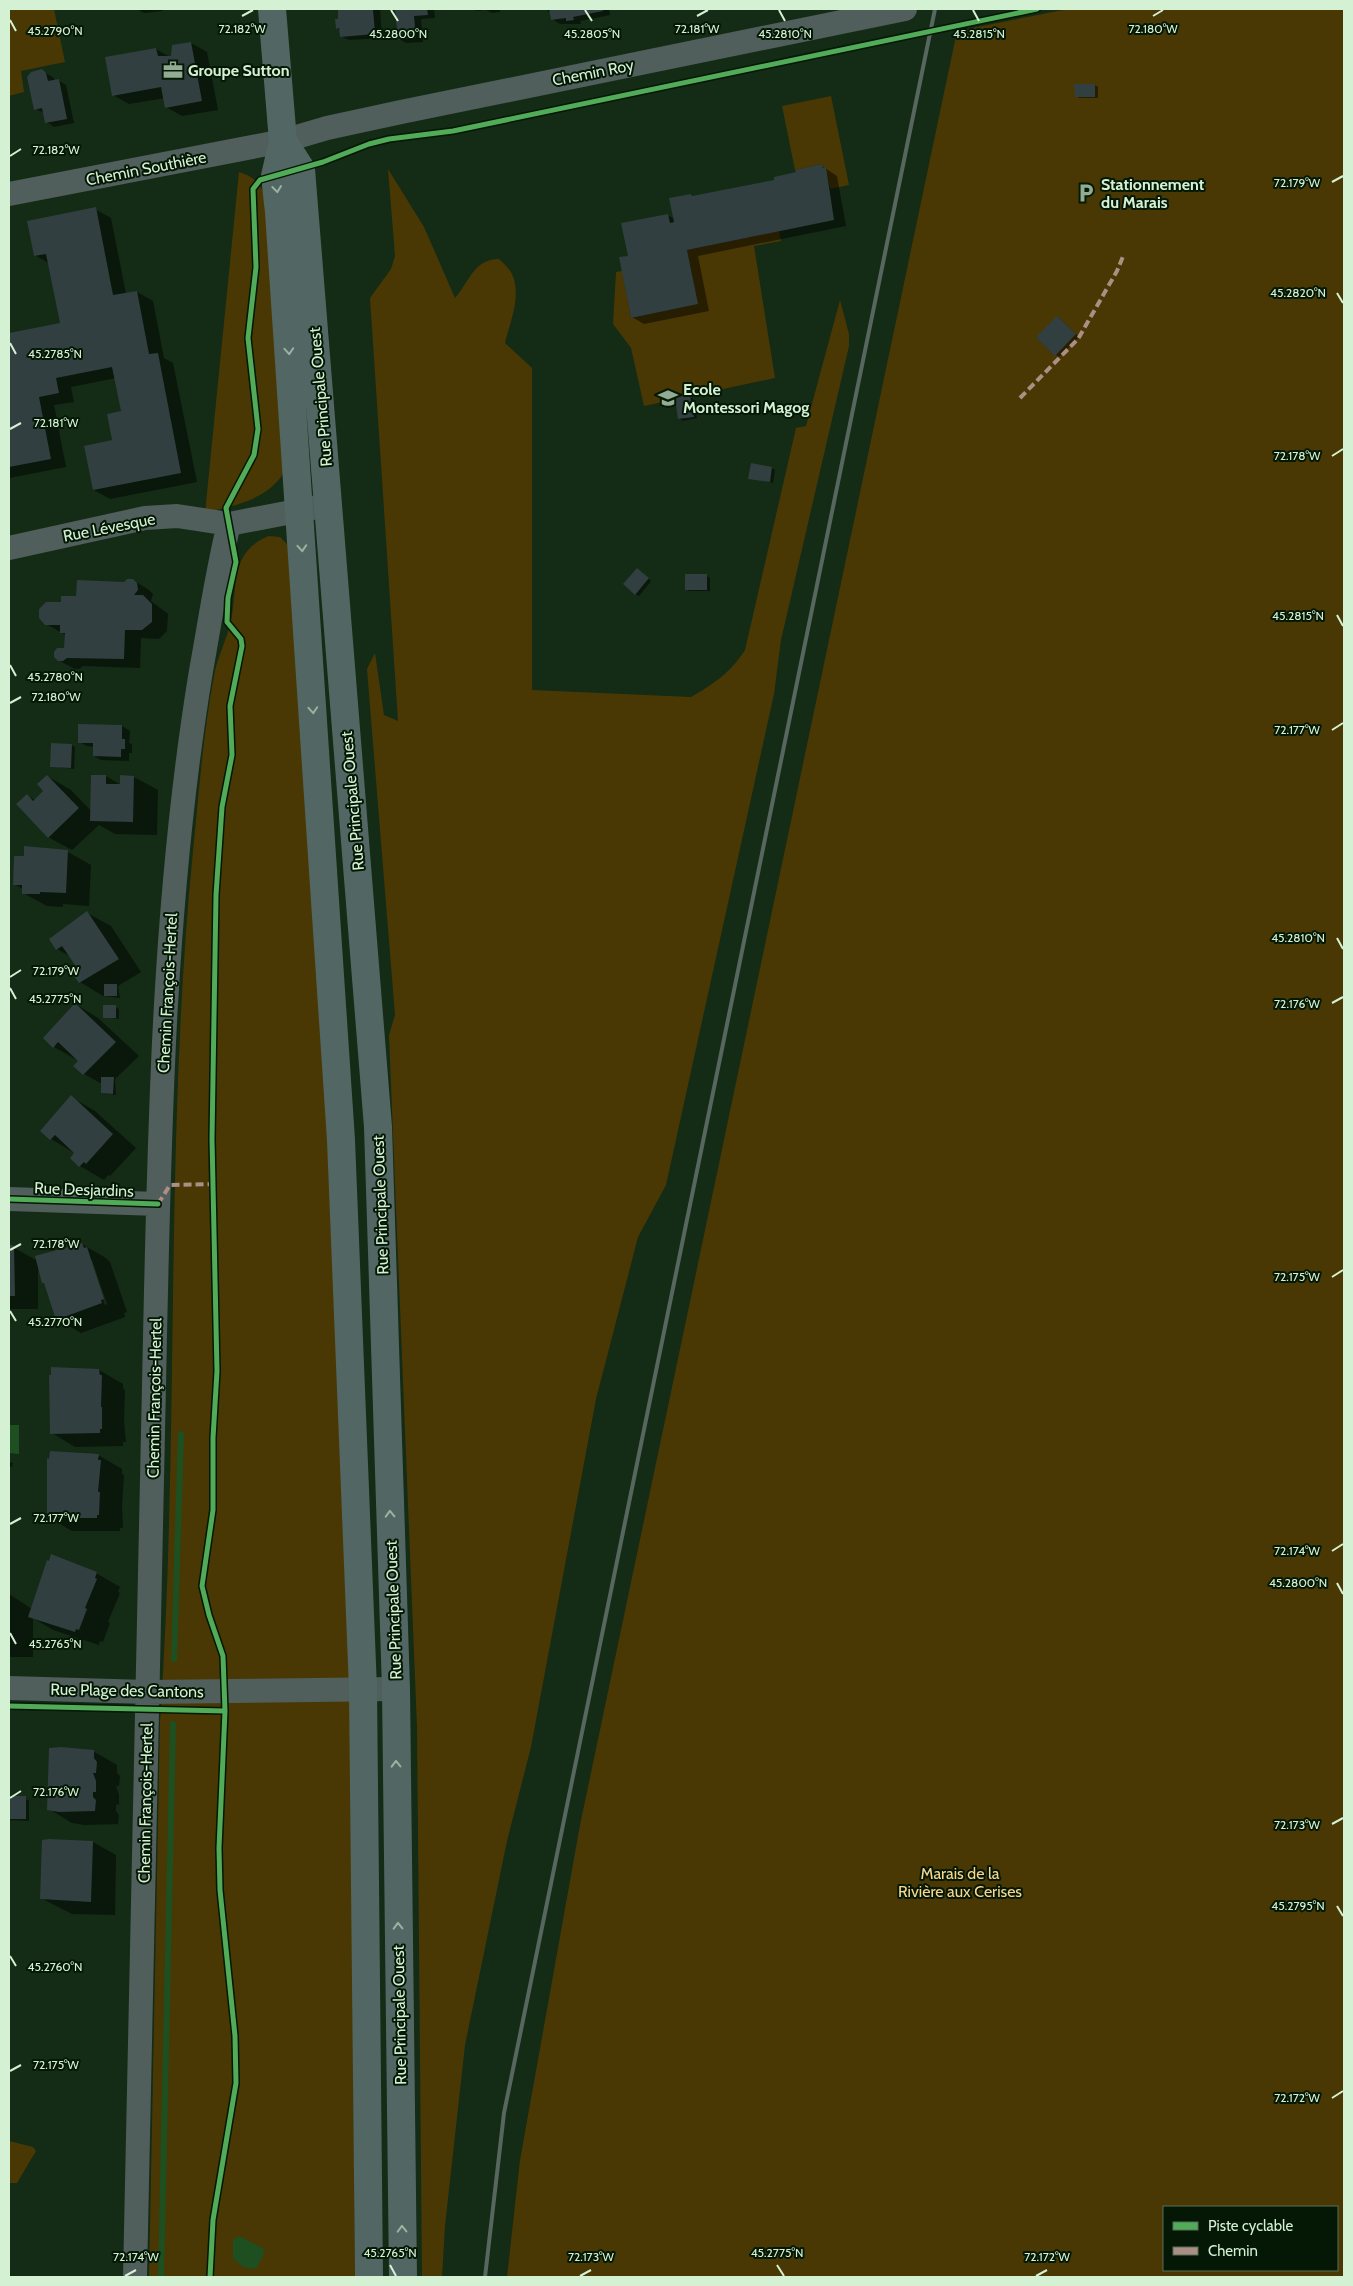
<svg xmlns="http://www.w3.org/2000/svg" width="1353" height="2286" font-family="Cabin,sans-serif">
	<style>
		.green { fill: #493803; fill-rule: evenodd }
		.water { fill: #1e4f21 }
		.shadow { fill: #0007; fill-rule: evenodd }
		.lines { fill: none; stroke-linecap: round; stroke-linejoin: round }
		.stream { stroke: #1e4f21; stroke-width: 6 }
		.building { fill: #313f40 }
		.minor { stroke: #505e5c; stroke-width: 24 }
		.major { stroke: #526763; stroke-width: 28 }
		.rail { stroke: #57665f; stroke-width: 4 }
		.quiet { stroke: #ac8f84; stroke-width: 4; stroke-dasharray: 8 4; stroke-linecap: butt }
		.cycleway-casing { stroke: #041805; stroke-width: 8 }
		.cycleway { stroke: #51ab58; stroke-width: 5 }
		.oneway { stroke: #9ab3a1 }
		.ticks { fill: none; stroke: #d5f1d4; stroke-width: 2 }
		.labels { text-anchor: middle; stroke-width: 4; stroke-linejoin: round; paint-order: stroke }
		.poi-label { font-size: 16px; font-weight: bold; fill: #d5f1d4; stroke: #041805; text-anchor: start }
		.street-label { font-size: 16px; fill: #d5f1d4; stroke: #041805 }
		.park-label { font-size: 16px; fill: #fad78d; stroke: #041805 }
		.ticks-label { font-size: 12px; text-anchor: middle; fill: #d5f1d4; stroke: #041805; stroke-width: 4; stroke-linejoin: round; paint-order: stroke }
	</style>
	<rect width="100%" height="100%" fill="#142b16"/>
	<path class="green" d="M9 9H54L65 62 21 71 24 92 9 96Z
		M1068 9H1344V2277H507L520 2160 580 1825 957 31ZM1164 2207H1337V2270H1164Z
		M831 96 849 185 830 189 826 168H823L822 164 795 170 782 106Z
		M388 169 424 227 455 298C469 282 474 259 499 259 503 263 509 268 512 274 522 296 510 322 505 343L532 368V690L691 697C715 683 730 673 745 650L796 428 806 426 840 300 849 334V346L781 640 774 694 666 1185 638 1237 596 1399 531 1747 507 1841 465 2045 445 2226 442 2277H422L417 1727 389 1035 395 1015 367 669 375 653 384 715 398 721 370 298 391 269 395 256Z
		M239 172C253 176 261 184 266 198L283 474C265 501 234 505 205 513Z
		M779 231 781 241 754 246 775 378 644 406 631 348 613 324 616 272 622 271 631 318 697 304 687 250Z
		M269 536 280 537 289 546 327 1059 350 1643 355 2277H149L160 1722C180 1432 164 1140 193 851 199 792 203 734 214 676 217 658 226 642 230 624 239 591 227 552 269 536Z
		M9 2141 33 2147 36 2151 17 2183H9Z"/>
	<path class="water" d="M9 1425H19V1454L9 1453Z
		M237 2237H241L264 2249 263 2256 256 2268C248 2271 238 2264 233 2258V2240Z"/>
	<path class="shadow" d="M137 9H163V11L144 13Z
		M339 9H380L382 38 349 40 341 36 340 30 337 28 340 20Z
		M397 9H434L435 18 421 19 423 42 406 43 399 39Z
		M472 9H500V12L492 13 486 10 477 11Z
		M545 9H609L610 15 580 21 581 24H560L552 19 551 13Z
		M191 43 207 52 218 110 182 116 166 107 165 98 129 104 113 95 156 49 170 57Z
		M42 71 54 78V81L58 80 66 85 74 123 54 127 47 122 45 113 35 109Z
		M1095 85 1098 87V98H1079L1076 96Z
		M822 166 837 176 846 226 698 256 709 311 644 324 632 317 629 257 667 215 675 219 691 195 695 197 776 181Z
		M95 209 111 218 126 294 137 292 153 301 164 358 173 363 197 482 110 499 94 490 114 441 122 412 116 378 71 387 74 402 54 405 66 467 9 478V334L61 324 50 264 35 255Z
		M1058 317 1079 337 1059 357 1056 355Z
		M690 397 693 399 697 418 683 421 680 419Z
		M772 468 775 470 773 483 750 478Z
		M641 571 651 581 639 596 635 594Z
		M707 576 710 578V591H689L686 589Z
		M133 580 149 590 153 594 151 601 168 614 167 631 159 639 141 638 140 668 83 666 79 669H75L58 660 66 650V635L46 624 62 604Z
		M122 726 130 731 129 743 132 744V753H129V761L101 760 94 756V747L87 746 79 742Z
		M71 745 75 747 74 769 51 766Z
		M47 776 71 790 92 812 106 776 121 785 134 777 158 790 157 835 115 834 99 825 72 850 48 837 27 796 35 800 45 791Z
		M68 852 91 865 89 906 63 904V907L47 906 23 893V889L14 884Z
		M87 913 111 926 141 972 118 986 120 998 103 996 80 982 79 968 71 957 57 949Z
		M75 1004 98 1018 139 1056 115 1079 116 1095 102 1093V1084L84 1074 79 1061 54 1047Z
		M115 1007 119 1009V1019L104 1017Z
		M71 1097 95 1111 136 1148 110 1176 108 1175 104 1180 80 1166 71 1158 76 1154 51 1139Z
		M82 1244 106 1258 110 1262 127 1312 124 1313 125 1317 81 1333 57 1319 38 1265V1309H9V1245L38 1261ZM90 1260H92L107 1304 105 1305Z
		M99 1370 123 1384V1388L125 1390 124 1421 126 1442H123V1446L75 1447 52 1433Z
		M98 1455 122 1469V1474L124 1475 122 1506 123 1528H120V1531H72L48 1517Z
		M9 1462 13 1463 12 1467H9Z
		M96 1573 120 1587 118 1592 120 1593 108 1622 110 1623 103 1642 100 1641 99 1645 53 1630 33 1618V1657H9V1594L32 1609Z
		M93 1751 117 1765V1773L120 1776 119 1786H116L119 1795V1805L116 1804V1811L119 1815 118 1824 84 1825 72 1823 49 1809Z
		M9 1797 29 1800V1821L9 1820Z
		M93 1842 116 1855 115 1915 72 1914 41 1898Z"/>
	<g class="lines">
		<path class="stream" d="M174 1659 181 1434
			M161 2277 173 1724"/>
	</g>
	<path class="building" d="M338 9H373L375 34 340 37 339 28 336 29 335 19H338Z
		M395 9H427L428 15 414 16 416 38 398 40Z
		M549 9H602L603 11 573 17 574 20 566 21V18L551 20Z
		M191 42 202 101 165 108 161 87 112 96 105 57 156 48 158 56H171L172 45Z
		M42 69 46 73 48 81 59 79 67 119 45 123 42 108 34 110 27 77 31 72Z
		M1074 84H1095V97H1075Z
		M822 164 823 168 826 167 834 220 687 250 698 304 631 318 619 257 628 256 621 223 668 214 670 223 674 222 669 198 691 194 692 196 774 180V177L796 172 795 170Z
		M96 207 113 295 137 291 149 354 158 353 181 473 93 490 84 446 112 440 107 414 121 411 112 367 56 378 59 393 39 397 51 459 9 467V333L60 323 46 254 34 256 27 221Z
		M1057 316 1076 334 1055 356 1036 337Z
		M690 395 694 417 678 419 675 398Z
		M751 463 772 467 770 482 748 479Z
		M637 568 649 578 635 595 623 584Z
		M685 574H707V590H685Z
		M127 579H133L137 583 138 590 134 595H143L152 604V622L142 630H125L124 659 67 658 63 661H58L54 657V652L57 648H64L65 633H60V625H45L39 618V609L46 602H61V596H76L77 580 124 582Z
		M78 724 122 725V739H125V749H121V757L93 756V743H78Z
		M51 743 72 744 71 768 50 767Z
		M47 775 79 808 48 838 16 804 27 794 33 801 43 791 37 784Z
		M91 775H106V784H120V775L134 776 133 822 90 821Z
		M24 846 68 850 66 893 40 892V894H22V885H13L14 856H24Z
		M87 911 119 959 79 983 71 972 77 968 62 946 56 950 49 939Z
		M104 984H117V996H104Z
		M75 1003 116 1042 83 1075 73 1066 78 1061 58 1042 53 1048 43 1038Z
		M103 1005H116V1018H103Z
		M101 1077H114L113 1094 101 1093Z
		M71 1095 113 1134 86 1164 84 1162 79 1167 70 1158 74 1153 55 1135 50 1140 40 1131Z
		M82 1243 84 1248 87 1247 104 1299 101 1300 102 1303 56 1320 44 1283H42L35 1256Z
		M9 1244 14 1246 15 1296H9Z
		M51 1367 99 1369 100 1375H102L101 1407H102V1429H100V1433L50 1434 49 1375H51Z
		M50 1451 99 1454 98 1460H101L98 1492H100L99 1515H97V1518H47V1458L49 1459Z
		M51 1554 97 1572 95 1578 97 1579 85 1608 87 1609 79 1630 76 1629 75 1632 28 1617 47 1560 49 1561Z
		M61 1747 94 1750V1758L97 1762 96 1773H93L96 1781V1792H93V1797L96 1800 95 1811 59 1812 47 1810 49 1748Z
		M9 1796H26V1819H9Z
		M49 1839 93 1841 91 1902 40 1899 42 1840Z"/>
	<g class="lines">
		<path class="minor" d="M9 194 283 141 327 128 401 112 905 9
			M9 548 145 518 177 516 229 524 328 505
			M9 1199 158 1204
			M9 1688 148 1692 396 1689
			M135 2277C141 1980 148 1682 154 1385 159 1146 162 907 201 671 210 622 217 572 229 524"/>
		<path class="major" d="M272 9 283 141 275 176 279 212 341 1140 363 1689 369 2277
			M283 141 301 169 378 1127 396 1689 403 2277"/>
		<path class="rail" d="M485 2277 504 2113 935 9"/>
		<path class="quiet" d="M1020 398 1078 339 1117 271 1124 254
			M158 1204 170 1185 213 1184"/>
		<defs>
			<path id="cycleway" d="M9 1199 158 1204
				M9 1706 225 1711
				M210 2277 213 2220 236 2083 235 2036 220 1890 219 1848 225 1711 223 1656 209 1615 202 1586 213 1510V1438L217 1371 212 1139 216 895 222 807 232 755 230 706 242 646 241 639 227 622 228 598 236 562 226 508 254 455 258 429 248 338 256 267 253 189 260 180 323 162 369 144 389 139 453 131 1037 9"/>
		</defs>
		<use href="#cycleway" class="cycleway-casing"/>
		<use href="#cycleway" class="cycleway"/>
	</g>
	<defs><path id="oneway-chevron" d="M-2-3.5L2.5 0L-2 3.5" fill="none" stroke-width="1.6" stroke-linecap="round" stroke-linejoin="round" transform="scale(1.25)"/></defs>
	<g class="oneway">
		<use href="#oneway-chevron" transform="translate(277 189) rotate(83)"/>
		<use href="#oneway-chevron" transform="translate(289 351) rotate(86)"/>
		<use href="#oneway-chevron" transform="translate(302 548) rotate(86)"/>
		<use href="#oneway-chevron" transform="translate(313 710) rotate(86)"/>
		<use href="#oneway-chevron" transform="translate(390 1514) rotate(-92)"/>
		<use href="#oneway-chevron" transform="translate(396 1764) rotate(-91)"/>
		<use href="#oneway-chevron" transform="translate(398 1926) rotate(-91)"/>
		<use href="#oneway-chevron" transform="translate(402 2229) rotate(-91)"/>
	</g>
	<path class="ticks" d="M391 10 398 21M585 10 592 21M779 10 785 21M973 10 979 21M242 16 253 10M697 16 708 10M1153 16 1163 10M10 20 16 31M10 156 21 149M1332 182 1343 176M1337 293 1343 303M10 343 16 354M10 429 21 423M1332 456 1343 449M1337 615 1343 626M10 665 16 676M10 703 21 697M1332 730 1343 723M1337 938 1343 949M10 977 21 970M10 988 16 999M1332 1003 1343 997M10 1250 21 1244M1332 1277 1343 1270M10 1311 16 1321M10 1524 21 1518M1332 1551 1343 1544M1337 1583 1343 1594M10 1633 16 1644M10 1798 21 1791M1332 1824 1343 1818M1337 1906 1343 1916M10 1956 16 1966M10 2071 21 2065M1332 2098 1343 2091M390 2265 396 2276M777 2265 784 2276M125 2276 136 2270M580 2276 591 2270M1036 2276 1047 2270"/>
	<defs>
		<symbol id="office-bare" viewBox="-9 -9 18 18"><path d="M-6-3h4V-5.5h4V-3h4V5H-6ZM-1-4.5V-3h2v-1.5ZM-6 0V1H6V0Z" fill="#91ac92" stroke="#041805" stroke-width="2.5" paint-order="stroke"/></symbol>
		<symbol id="parking-bare" viewBox="-9 -9 18 18"><path d="M-3.5-5.5H1a3.5 3.5 0 0 1 0 7H-1V5.5H-3.5ZM-1-3.4V-.6H.8a1.4 1.4 0 0 0 0-2.8Z" fill="#91ac92" stroke="#041805" stroke-width="2.5" paint-order="stroke"/></symbol>
		<symbol id="school-bare" viewBox="-9 -9 18 18"><path d="M0-5L7-2L0 1L-7-2ZM-4 1L0 2.5L4 1V4Q0 6-4 4Z" fill="#91ac92" stroke="#041805" stroke-width="2.5" paint-order="stroke"/></symbol>
	</defs>
	<g fill-rule="evenodd">
		<use href="#office-bare" x="159" y="56" width="28" height="28"/>
		<use href="#parking-bare" x="1072" y="179" width="28" height="28"/>
		<use href="#school-bare" x="654" y="384" width="28" height="28"/>
	</g>
	<g class="labels">
		<g class="poi-label">
			<text x="188" y="76">Groupe Sutton</text>
			<text x="1101" y="190">Stationnement<tspan x="1101" dy="18">du Marais</tspan></text>
			<text x="683" y="395">Ecole<tspan x="683" dy="18">Montessori Magog</tspan></text>
		</g>
		<g class="street-label">
			<text transform="translate(593 72) rotate(-11)" y="6">Chemin Roy</text>
			<text transform="translate(146 168) rotate(-11)" y="6">Chemin Southière</text>
			<text transform="translate(320 397) rotate(-95)" y="6">Rue Principale Ouest</text>
			<text transform="translate(109 527) rotate(-11)" y="6">Rue Lévesque</text>
			<text transform="translate(352 801) rotate(-95)" y="6">Rue Principale Ouest</text>
			<text transform="translate(167 993) rotate(-87)" y="6">Chemin François-Hertel</text>
			<text transform="translate(84 1189) rotate(2)" y="6">Rue Desjardins</text>
			<text transform="translate(380 1205) rotate(-92)" y="6">Rue Principale Ouest</text>
			<text transform="translate(154 1398) rotate(-89)" y="6">Chemin François-Hertel</text>
			<text transform="translate(393 1610) rotate(-92)" y="6">Rue Principale Ouest</text>
			<text transform="translate(127 1690) rotate(1)" y="6">Rue Plage des Cantons</text>
			<text transform="translate(145 1803) rotate(-89)" y="6">Chemin François-Hertel</text>
			<text transform="translate(399 2015) rotate(-91)" y="6">Rue Principale Ouest</text>
		</g>
		<g class="park-label">
			<text x="960" y="1879">Marais de la<tspan x="960" dy="18">Rivière aux Cerises</tspan></text>
		</g>
	</g>
	<g class="ticks-label">
		<text x="242" y="33">72.182°W</text>
		<text x="697" y="33">72.181°W</text>
		<text x="1153" y="33">72.180°W</text>
		<text x="55" y="35">45.2790°N</text>
		<text x="398" y="38">45.2800°N</text>
		<text x="592" y="38">45.2805°N</text>
		<text x="785" y="38">45.2810°N</text>
		<text x="979" y="38">45.2815°N</text>
		<text x="56" y="154">72.182°W</text>
		<text x="1297" y="187">72.179°W</text>
		<text x="1298" y="297">45.2820°N</text>
		<text x="55" y="358">45.2785°N</text>
		<text x="56" y="427">72.181°W</text>
		<text x="1297" y="460">72.178°W</text>
		<text x="1298" y="620">45.2815°N</text>
		<text x="55" y="681">45.2780°N</text>
		<text x="56" y="701">72.180°W</text>
		<text x="1297" y="734">72.177°W</text>
		<text x="1298" y="942">45.2810°N</text>
		<text x="56" y="975">72.179°W</text>
		<text x="55" y="1003">45.2775°N</text>
		<text x="1297" y="1008">72.176°W</text>
		<text x="56" y="1248">72.178°W</text>
		<text x="1297" y="1281">72.175°W</text>
		<text x="55" y="1326">45.2770°N</text>
		<text x="56" y="1522">72.177°W</text>
		<text x="1297" y="1555">72.174°W</text>
		<text x="1298" y="1587">45.2800°N</text>
		<text x="55" y="1648">45.2765°N</text>
		<text x="56" y="1796">72.176°W</text>
		<text x="1297" y="1829">72.173°W</text>
		<text x="1298" y="1910">45.2795°N</text>
		<text x="55" y="1971">45.2760°N</text>
		<text x="56" y="2069">72.175°W</text>
		<text x="1297" y="2102">72.172°W</text>
		<text x="390" y="2257">45.2765°N</text>
		<text x="777" y="2257">45.2775°N</text>
		<text x="136" y="2261">72.174°W</text>
		<text x="591" y="2261">72.173°W</text>
		<text x="1047" y="2261">72.172°W</text>
	</g>
	<rect width="1353" height="2286" fill="none" stroke="#d5f1d4" stroke-width="20"/>
	<rect x="1163" y="2206" width="175" height="65" fill="#041805" stroke="#586f58"/>
	<rect x="1173" y="2222" width="25" height="8" fill="#51ab58" stroke="#586f58"/>
	<text x="1208" y="2231" font-size="15" fill="#d5f1d4">Piste cyclable</text>
	<rect x="1173" y="2247" width="25" height="8" fill="#ac8f84" stroke="#586f58"/>
	<text x="1208" y="2256" font-size="15" fill="#d5f1d4">Chemin</text>
</svg>
